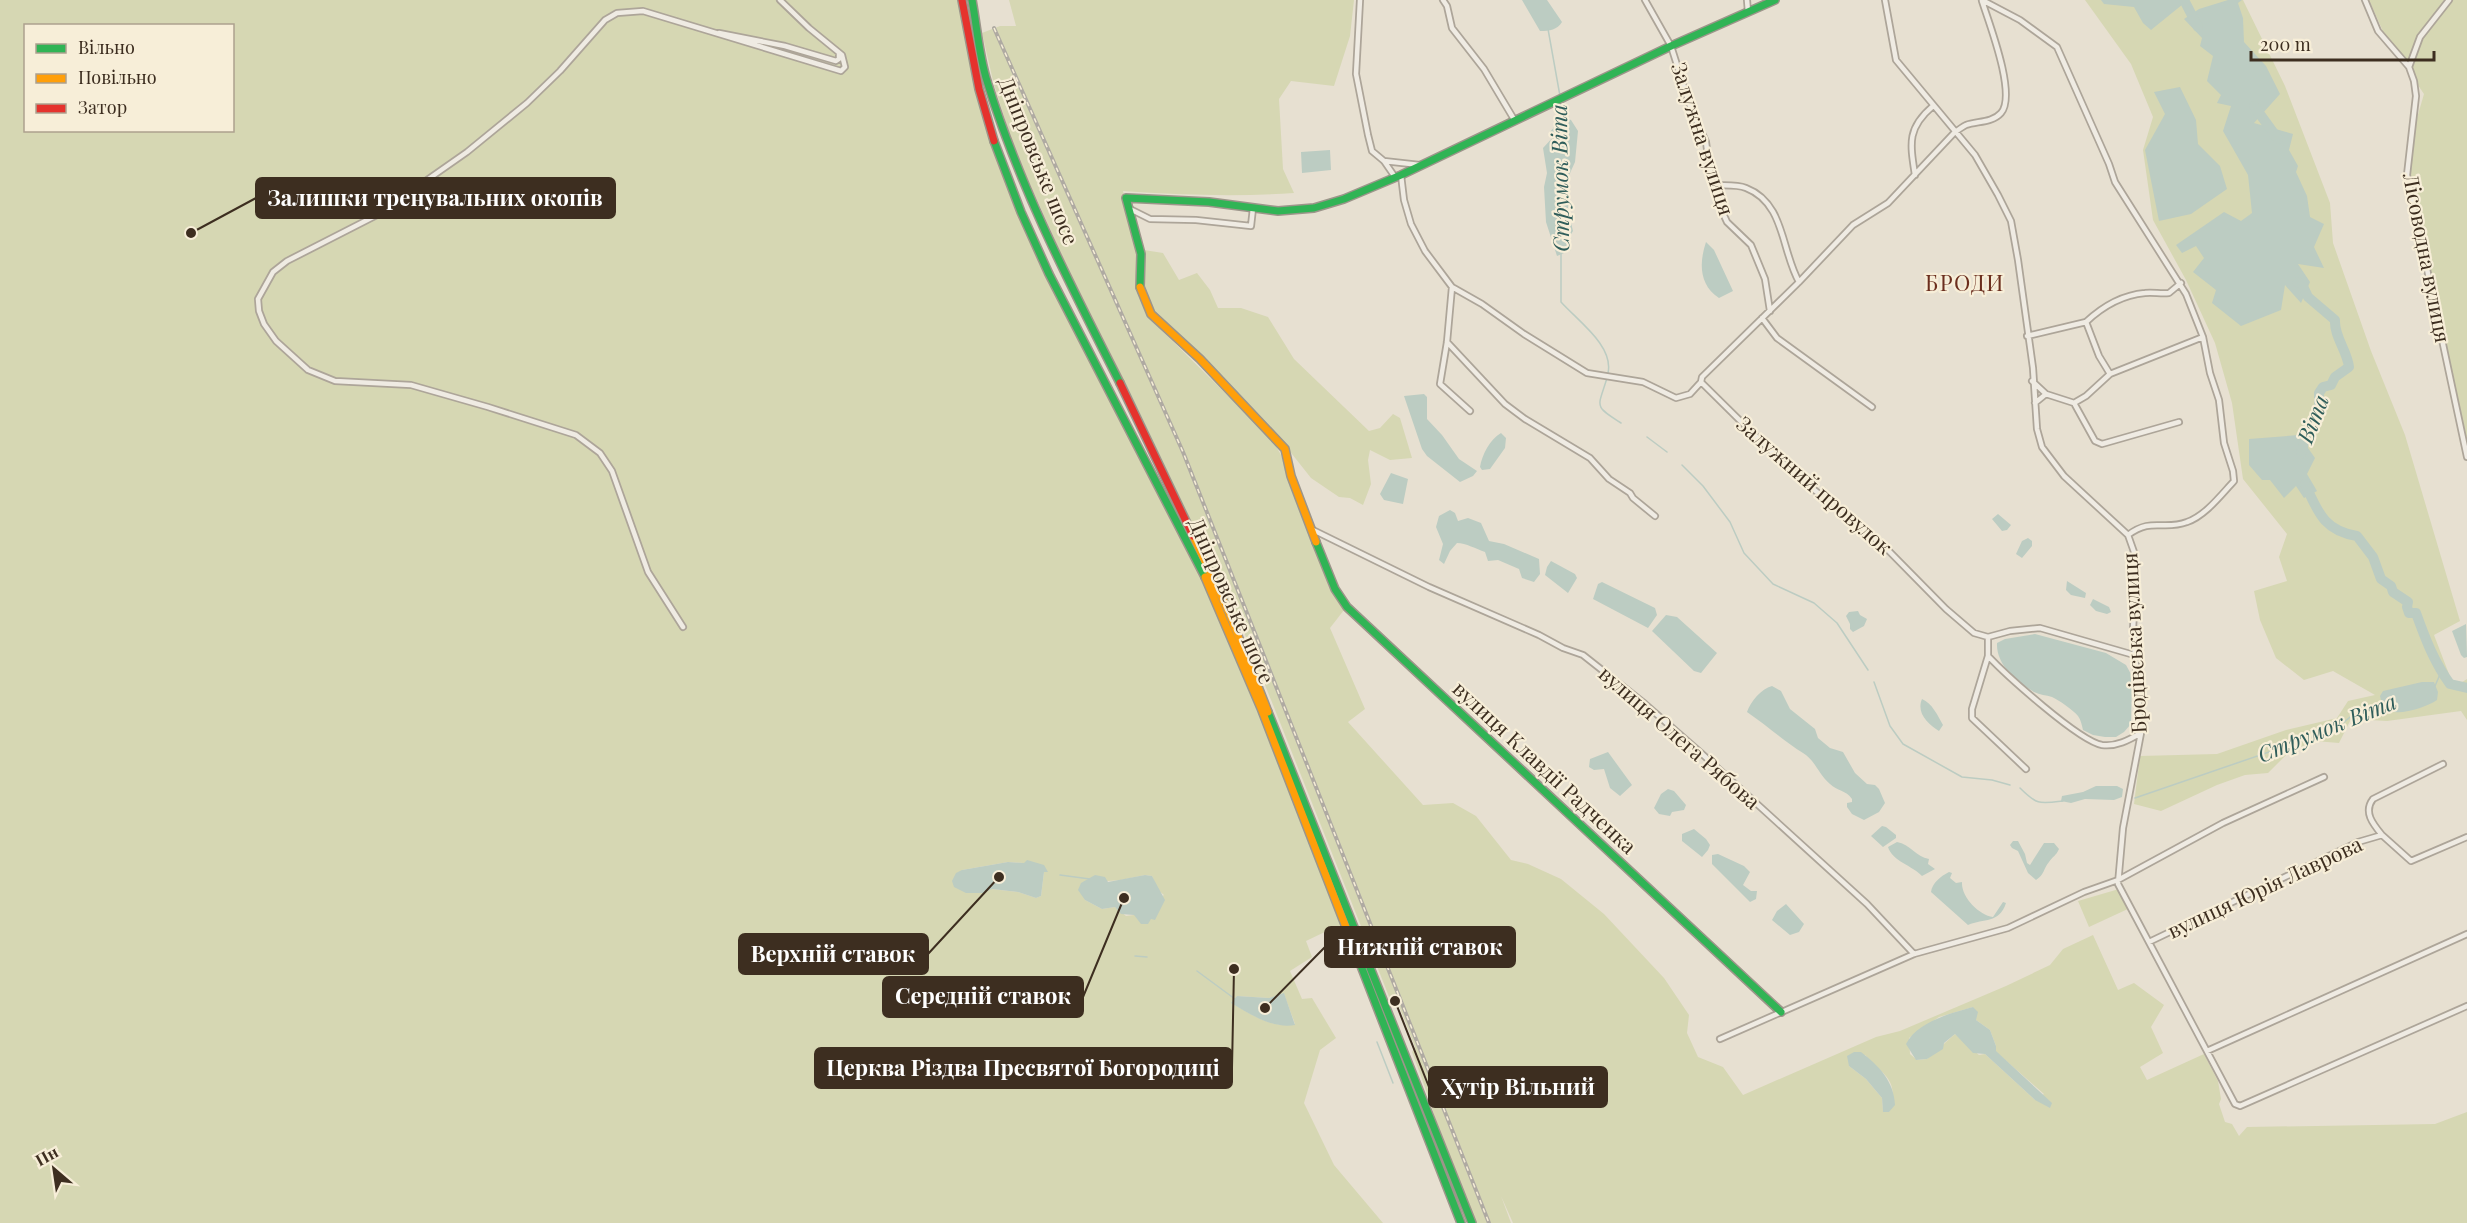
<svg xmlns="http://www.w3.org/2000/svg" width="2467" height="1223" font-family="'Playfair Display',serif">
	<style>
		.green { fill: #d6d7b3; fill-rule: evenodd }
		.water { fill: #bcccc2 }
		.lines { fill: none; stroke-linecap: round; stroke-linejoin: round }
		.stream { stroke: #bcccc2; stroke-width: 1.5 }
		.river { stroke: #bcccc2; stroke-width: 10 }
		.street-casing { stroke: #ada599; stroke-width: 8 }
		.fast-casing { stroke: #9c958a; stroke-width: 10 }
		.slow-casing { stroke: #9c958a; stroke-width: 10 }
		.jam-casing { stroke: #9c958a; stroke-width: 10 }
		.street { stroke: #efebe3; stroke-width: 4.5 }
		.fast { stroke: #30b455; stroke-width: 7 }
		.slow { stroke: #ff9f0a; stroke-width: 7 }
		.jam { stroke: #e5322d; stroke-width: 7 }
		.rail-casing { stroke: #afaaa2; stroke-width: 4 }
		.rail { stroke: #f7eed8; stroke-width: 1.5; stroke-dasharray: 4.5; stroke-linecap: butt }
		.labels { text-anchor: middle; stroke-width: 4.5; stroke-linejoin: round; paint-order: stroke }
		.street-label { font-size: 21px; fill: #3d2e20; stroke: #f7eed8 }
		.water-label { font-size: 22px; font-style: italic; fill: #2f5d5a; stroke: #f7eed8 }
		.neighbourhood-label { font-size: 22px; letter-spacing: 1.5px; fill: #6b2e1e; stroke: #f7eed8 }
		.leader { fill: none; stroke: #3d2e20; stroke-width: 2 }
		.callout-dot { fill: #3d2e20; stroke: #f7eed8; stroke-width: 2 }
		.callout { fill: #3d2e20; stroke: #3d2e20; stroke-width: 2 }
		.callout-label { font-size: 22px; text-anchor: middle; font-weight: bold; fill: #fff }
	</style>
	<rect width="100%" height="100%" fill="#e7e0d1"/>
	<path class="green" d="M0 0H962L979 89 1021 212 1203 573 1345 926 1331 929 1306 941 1312 957 1290 971 1302 999 1312 998 1336 1038 1320 1050 1304 1103 1334 1165 1383 1223H0ZM26 26H232V130H26ZM1008 862 1024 863 1044 872 1041 896 1036 898 1018 892 991 889 962 870ZM1145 875 1152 876 1158 890 1164 895 1134 915 1126 916 1115 907 1102 909 1085 900 1081 883 1121 880ZM1284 994 1295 1024C1272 1029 1250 1014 1232 1003L1237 996 1269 998Z
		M1009 0H1354L1350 36 1334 86 1291 81 1279 99 1283 169 1294 193C1237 197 1180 195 1123 191L1138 256 1135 286 1147 316 1272 439 1281 455 1329 587 1344 610 1330 628 1365 709 1348 722 1423 805 1453 803 1476 816 1511 860 1528 864 1561 879 1604 914 1664 978 1689 1015 1687 1033 1698 1057 1723 1067 1743 1095 1876 1037 1900 1031 2006 986 2050 965 2063 949 2093 935 2118 990 2134 983 2164 1005 2151 1027 2163 1053 2140 1067 2147 1080 2204 1054 2218 1081 2221 1099 2219 1104 2225 1122 2232 1124 2239 1136 2247 1127 2435 1124 2467 1112V1223H1513L1501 1196 1511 1223H1472C1449 1167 1434 1108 1412 1052L1415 1047 1396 998 1390 999 1244 632 1131 395 1071 276 1015 151 994 85 982 33 1000 26H1016ZM1973 1007 1976 1020 1990 1030 1996 1046 1995 1051 2044 1094 2035 1100 1985 1054 1979 1055 1955 1034 1927 1059 1917 1060 1910 1054 1909 1038 1939 1017ZM1865 1055C1885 1076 1900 1081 1889 1112L1883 1111 1882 1098 1866 1079 1849 1066Z
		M2085 0H2243L2285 86 2330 203 2333 243 2371 351 2405 435 2460 621 2434 635 2452 682 2459 684 2467 679V720L2461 711 2387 721 2351 719 2339 743 2315 741 2289 752 2268 773 2245 775 2217 785 2161 811 2134 804 2140 756 2217 754 2286 730 2337 718 2348 701 2375 695 2333 671 2304 680 2276 658 2260 620 2254 591 2287 581 2279 557 2287 534 2243 479 2232 403 2215 343 2186 280 2153 220 2143 150 2153 117 2131 64Z
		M2369 0H2467V440L2405 159 2424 94 2386 38Z
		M1144 250 1163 253 1179 280 1197 273 1210 290 1218 308H1241L1268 317 1294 359 1369 431 1380 428 1393 414 1400 418 1412 458 1390 460 1370 450 1368 460 1371 484 1363 505 1350 498 1339 497 1311 478 1273 430 1154 314 1144 290Z
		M2119 889 2130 908 2089 927 2078 901Z"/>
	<path class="water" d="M1522 0H1547L1562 22C1557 30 1550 31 1540 31Z
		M2101 0H2188L2151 30 2143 23 2134 7 2104 4Z
		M2228 0H2242L2238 3 2243 18 2244 42 2266 66 2280 94 2254 123 2293 134 2289 150 2298 166 2296 172 2307 196 2310 217 2324 224 2314 247 2324 268 2298 264 2310 282 2301 303 2285 285 2281 310 2241 326 2212 303 2216 290 2193 272 2204 258 2196 246 2182 253 2176 245 2224 212 2241 221 2252 213 2248 175 2223 131 2231 106 2217 103 2221 95 2207 81 2213 56 2200 46 2202 38 2184 19 2199 9Z
		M2180 87 2196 120 2198 144 2220 166 2227 189 2191 214 2159 221 2145 150 2165 114 2154 92Z
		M1563 117 1571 120 1578 131 1575 162 1566 182 1569 195 1568 210 1573 231 1568 239 1571 250 1557 256 1546 222 1544 187 1547 173 1543 148 1555 135 1550 132Z
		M1330 150 1331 170 1302 173 1301 152Z
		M1706 242 1714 250 1733 291 1719 298C1699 285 1699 263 1706 242Z
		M1424 394 1427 397V419L1442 435 1459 459 1477 471 1473 476 1460 482 1427 456 1422 449 1404 396Z
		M1501 433 1506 438 1505 448 1490 469 1482 470 1480 467C1482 455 1490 439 1501 433Z
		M2299 435 2315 458 2307 474 2317 491 2304 498 2296 486 2284 498 2270 480H2262L2249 465V439Z
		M1391 473 1408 479 1403 504 1384 500 1380 494Z
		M1450 510 1455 513 1458 521 1468 518 1481 523 1489 541 1504 544 1539 559 1540 574 1534 582 1522 578 1519 569 1498 560 1488 561 1485 552C1476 549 1466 543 1457 543L1450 551 1444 564 1439 560 1443 544 1436 527 1439 516Z
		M1998 514 2011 525 2007 530 2002 531 1992 519Z
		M2028 538 2032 541V546L2022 558 2016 554 2022 541Z
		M1551 561 1575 574 1577 578 1568 593 1545 575 1547 567Z
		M2067 581 2086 593 2085 598 2071 595 2066 590Z
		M1602 582 1655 608 1657 615 1648 628 1593 599 1598 584Z
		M2093 599 2109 607 2111 612 2107 614 2096 611 2090 605Z
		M1858 611 1860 615 1867 619 1864 626 1853 632 1850 629V624L1846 616 1849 612Z
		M1666 615 1677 617 1717 653 1701 673 1694 671 1652 631Z
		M2466 624 2467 657 2464 658 2461 655 2452 631Z
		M2035 634 2106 653 2126 665 2132 676 2131 724 2124 732 2116 737H2105L2093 735 2083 730C2082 726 2081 720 2078 716 2073 710 2059 700 2052 697 2046 695 2040 695 2034 692 2016 681 1996 665 1997 643L2005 639Z
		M2422 682H2434L2438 692 2437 700C2425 708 2395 718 2383 708L2380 696 2383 691Z
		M1772 686 1781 691 1790 709 1815 729 1818 738 1830 748 1843 752 1855 773 1867 784 1875 785 1879 789 1885 803 1879 812 1864 820 1852 814 1847 807V803L1852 802V799C1846 790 1837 791 1830 784 1819 775 1815 760 1803 753 1784 741 1766 725 1747 712 1751 701 1761 689 1772 686Z
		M1922 699C1932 703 1938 716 1943 725L1939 731C1928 724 1916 713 1922 699Z
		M1608 752 1632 785 1620 796 1610 788 1604 769 1594 770 1589 767 1590 759Z
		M2096 786H2117L2123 789 2122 797 2114 800 2085 799 2071 803 2061 801 2062 796 2083 792Z
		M1668 789 1674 791 1686 805 1684 810 1672 812 1670 816 1659 814 1654 808 1661 794Z
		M1882 826 1886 827 1896 835V838L1883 847 1871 836Z
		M1694 829 1706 839 1710 845 1708 850 1702 857 1682 841V834Z
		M2013 841H2018L2025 854 2027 863 2030 865 2044 843H2054L2059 849C2056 856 2053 856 2049 862 2043 869 2045 874 2036 880L2028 873 2018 851 2012 848 2010 845Z
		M1897 842C1910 844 1916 857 1929 859L1928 864 1935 869 1922 876C1913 866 1892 861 1888 847Z
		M1718 854 1744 866 1750 872 1743 885 1751 891H1757L1756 899 1750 902 1712 864V855Z
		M1027 860 1044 865 1048 872H1044L1041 896 1036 898 1018 892 992 889 983 893H966L954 887 952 881 956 873 962 870 1008 862 1024 863Z
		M1949 872 1952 873 1950 878 1956 883 1962 882C1961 897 1979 915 1993 917L2003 902 2006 903C1999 924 1984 918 1968 925L1931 892C1932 883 1941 876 1949 872Z
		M1095 875 1105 877 1108 882 1145 875 1152 876 1165 900 1155 920 1151 919 1148 924H1141L1134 915 1121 914 1115 907 1102 909 1085 900 1078 890 1081 883Z
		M1786 904 1804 924 1799 932 1790 935 1772 920 1777 911Z
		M1284 993 1295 1025C1272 1029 1250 1014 1231 1003L1237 996 1269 998Z
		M1973 1007 1978 1012 1976 1020 1990 1030 1996 1046V1051L2052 1103 2050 1108 2035 1100 1985 1054 1973 1053 1955 1034 1944 1043 1943 1049 1927 1059 1916 1060 1906 1044C1917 1022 1951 1013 1973 1007Z
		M1854 1052H1861C1879 1066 1894 1081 1895 1105L1889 1112H1883L1882 1098 1866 1079 1849 1066 1847 1056Z"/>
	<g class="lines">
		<path class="stream" d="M1548 29 1560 96
			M1560 100 1563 119
			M1561 252V302C1578 321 1614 346 1608 373
			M1607 378C1598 408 1593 405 1621 423
			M1647 437 1667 452
			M1682 465 1703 486 1730 522 1744 553 1773 584 1814 603 1837 623 1868 670
			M1874 682 1890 726 1903 744 1962 777 1992 780 2010 785
			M2435 686 2441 672
			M2020 788C2037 805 2039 804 2063 801
			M2135 798 2336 729 2356 712 2382 703
			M1060 875 1090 879
			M1135 956 1147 957
			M1197 971 1235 999
			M1377 1042 1393 1083"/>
		<path class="river" d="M2184 0 2198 27
			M2254 106 2278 139
			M2297 282 2302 284 2308 297 2335 320C2334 337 2347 350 2349 367L2335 377 2331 385 2323 387 2319 393V413L2309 424 2301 454
			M2305 484C2318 512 2324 531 2357 536L2373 557 2381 579 2391 586 2393 592 2408 602 2407 607 2409 613H2416C2425 638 2434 662 2450 684L2467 688"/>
		<defs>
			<path id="street" d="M1360 0 1356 74 1368 135 1372 151 1384 161 1395 177
				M1443 0 1447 6 1452 28 1484 69 1515 121
				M1645 0 1671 46 1691 109 1706 142 1711 179 1721 209 1727 222 1751 245 1765 279 1770 311
				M1747 0 1748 12
				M1885 0 1896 60 1975 155 1998 195 2011 221 2018 260 2033 368 2037 429 2042 447 2064 476 2128 535 2134 552 2136 576 2133 629 2141 733 2123 828 2118 884 2235 1104 2240 1106 2467 1006
				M1982 0 2020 20 2057 47 2109 164 2115 182 2186 294 2203 337 2210 373 2219 400 2224 443 2233 471 2234 481C2221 495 2205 516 2187 522 2163 531 2152 517 2128 535
				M2365 0 2378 31 2409 67 2414 81 2416 96 2407 175 2467 457
				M1982 1C1989 23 2017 95 2001 113 1992 123 1977 121 1966 125 1962 127 1958 130 1954 133L1888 203 1853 225 1799 282 1702 377 1701 382 1792 472 1883 545 1946 609 1974 633 1988 637V656C2006 675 2079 741 2102 745 2116 747 2129 740 2141 733
				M719 33 785 46 836 61 839 59V53
				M2409 67 2420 37 2449 0
				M1384 161 1420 165
				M1401 175 1404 200 1411 224 1425 251 1452 287 1482 304 1524 334 1587 373 1643 382 1676 398 1690 394 1701 382
				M1915 175C1910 143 1907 128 1933 106
				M1713 185C1723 186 1736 184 1746 188 1785 203 1781 250 1799 282
				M1130 209 1150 219 1196 220 1251 226 1253 208
				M1452 287 1447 342 1440 384 1470 411
				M1762 318 1777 338 1872 407
				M2086 322C2102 307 2122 295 2145 293 2153 292 2161 294 2169 293L2181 283
				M2027 336 2086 322 2099 356 2110 374 2086 396 2074 403 2046 394
				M1447 342 1505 404 1525 419 1590 458 1609 479 1630 493 1633 498 1655 516
				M2110 374 2203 337
				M2032 381 2046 394 2035 403
				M2074 403 2095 441 2102 444 2179 422
				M1311 529 1429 587 1539 635 1563 648 1583 655 1645 704 1701 753 1867 904 1914 954
				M683 627 648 572 612 471 600 453 576 435 488 407 411 385 335 381 308 370 276 341 264 324 259 311 258 299 273 272 287 261 377 215 467 152 527 103 560 71 605 20 617 13 643 11 841 71 845 67 842 55 809 28 780 0
				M1988 637 2010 631 2040 628 2134 655
				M1988 656 1972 709V718L2026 769
				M2382 835C2373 824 2363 812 2373 799L2443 764
				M2149 942 2358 842 2382 835 2411 861 2467 837
				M1720 1039 1914 954 2008 928 2084 892 2118 880 2223 823 2324 777
				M2207 1051 2467 934"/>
			<path id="fast" d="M972 0C977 27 979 56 987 81 1019 186 1071 286 1120 383
				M994 141 1021 212 1049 274 1205 577
				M1140 287 1141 254 1126 198 1209 202 1278 211 1314 208 1344 199 1401 175 1671 46 1775 0
				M1316 542 1335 589 1347 607 1781 1012
				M1268 712 1472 1223
				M1356 953 1461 1223"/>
			<path id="slow" d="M1140 287 1151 314 1200 359 1285 449 1291 476 1316 542
				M1193 536 1229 613 1268 712
				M1205 577 1261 708 1356 953"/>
			<path id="jam" d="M962 0 979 89 994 141
				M1120 383 1193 536"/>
		</defs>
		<use href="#street" class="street-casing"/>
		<use href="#fast" class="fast-casing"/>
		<use href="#slow" class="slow-casing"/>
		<use href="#jam" class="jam-casing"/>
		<use href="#street" class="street"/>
		<use href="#fast" class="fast"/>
		<use href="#slow" class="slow"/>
		<use href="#jam" class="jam"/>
		<defs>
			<path id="rail" d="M994 28 1183 452 1489 1223"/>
		</defs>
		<use href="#rail" class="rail-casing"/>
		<use href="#rail" class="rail"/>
	</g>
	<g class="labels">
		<g class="street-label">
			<text transform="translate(1702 139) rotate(72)" y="7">Залужна вулиця</text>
			<text transform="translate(1038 161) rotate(68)" y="7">Дніпровське шосе</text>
			<text transform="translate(2426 258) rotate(79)" y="7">Лісоводна вулиця</text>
			<text transform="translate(1814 486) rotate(41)" y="7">Залужний провулок</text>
			<text transform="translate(1231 601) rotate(66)" y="7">Дніпровське шосе</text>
			<text transform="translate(2135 643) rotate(-93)" y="7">Бродівська вулиця</text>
			<text transform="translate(1679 738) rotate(41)" y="7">вулиця Олега Рябова</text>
			<text transform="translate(1544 768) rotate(43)" y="7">вулиця Клавдії Радченка</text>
			<text transform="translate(2265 888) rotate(-25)" y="7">вулиця Юрія Лаврова</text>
		</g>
		<g class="water-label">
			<text transform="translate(1560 178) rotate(-91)" y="8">Струмок Віта</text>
			<text transform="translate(2313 419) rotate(-69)" y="8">Віта</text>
			<text transform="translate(2327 728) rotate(-22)" y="8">Струмок Віта</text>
		</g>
		<g class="neighbourhood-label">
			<text x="1965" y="291">БРОДИ</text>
		</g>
	</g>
	<path class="leader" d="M191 233L256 198M1265 1008L1325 947M999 877L928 954M1124 898L1083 997M1234 969L1232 1068M1395 1001L1429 1087"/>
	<g class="callout-dot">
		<circle cx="191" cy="233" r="6"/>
		<circle cx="1265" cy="1008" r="6"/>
		<circle cx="999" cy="877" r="6"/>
		<circle cx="1124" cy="898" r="6"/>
		<circle cx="1234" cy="969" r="6"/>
		<circle cx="1395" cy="1001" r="6"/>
	</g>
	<g class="callout">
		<rect x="256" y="178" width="359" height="40" rx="6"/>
		<rect x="1325" y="927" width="190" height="40" rx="6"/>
		<rect x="739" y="934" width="189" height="40" rx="6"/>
		<rect x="883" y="977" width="200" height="40" rx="6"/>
		<rect x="815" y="1048" width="417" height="40" rx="6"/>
		<rect x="1429" y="1067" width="178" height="40" rx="6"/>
	</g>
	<g class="callout-label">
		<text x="435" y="206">Залишки тренувальних окопів</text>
		<text x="1420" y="955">Нижній ставок</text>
		<text x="833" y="962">Верхній ставок</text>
		<text x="983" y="1004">Середній ставок</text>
		<text x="1023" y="1076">Церква Різдва Пресвятої Богородиці</text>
		<text x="1518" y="1095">Хутір Вільний</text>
	</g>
	<rect x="24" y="24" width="210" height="108" fill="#f7eed8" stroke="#ada18e" stroke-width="1.5"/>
	<rect x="36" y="44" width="30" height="9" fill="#30b455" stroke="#ada18e" stroke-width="1.5"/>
	<text x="78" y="54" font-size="18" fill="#3d2e20">Вільно</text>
	<rect x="36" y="74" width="30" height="9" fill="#ff9f0a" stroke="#ada18e" stroke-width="1.5"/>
	<text x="78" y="84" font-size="18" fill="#3d2e20">Повільно</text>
	<rect x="36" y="104" width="30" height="9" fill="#e5322d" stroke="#ada18e" stroke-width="1.5"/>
	<text x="78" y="114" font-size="18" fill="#3d2e20">Затор</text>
	<g transform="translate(54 1169) rotate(331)" stroke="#f7eed8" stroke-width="4.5" paint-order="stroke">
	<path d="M0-4.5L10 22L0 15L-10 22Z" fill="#3d2e20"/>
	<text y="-9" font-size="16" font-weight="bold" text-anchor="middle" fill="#3d2e20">Пн</text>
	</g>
	<path d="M2251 51v9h183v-9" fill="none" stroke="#3d2e20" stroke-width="3"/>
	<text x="2260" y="51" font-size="18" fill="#3d2e20" stroke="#f7eed8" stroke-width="4.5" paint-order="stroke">200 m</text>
</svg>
